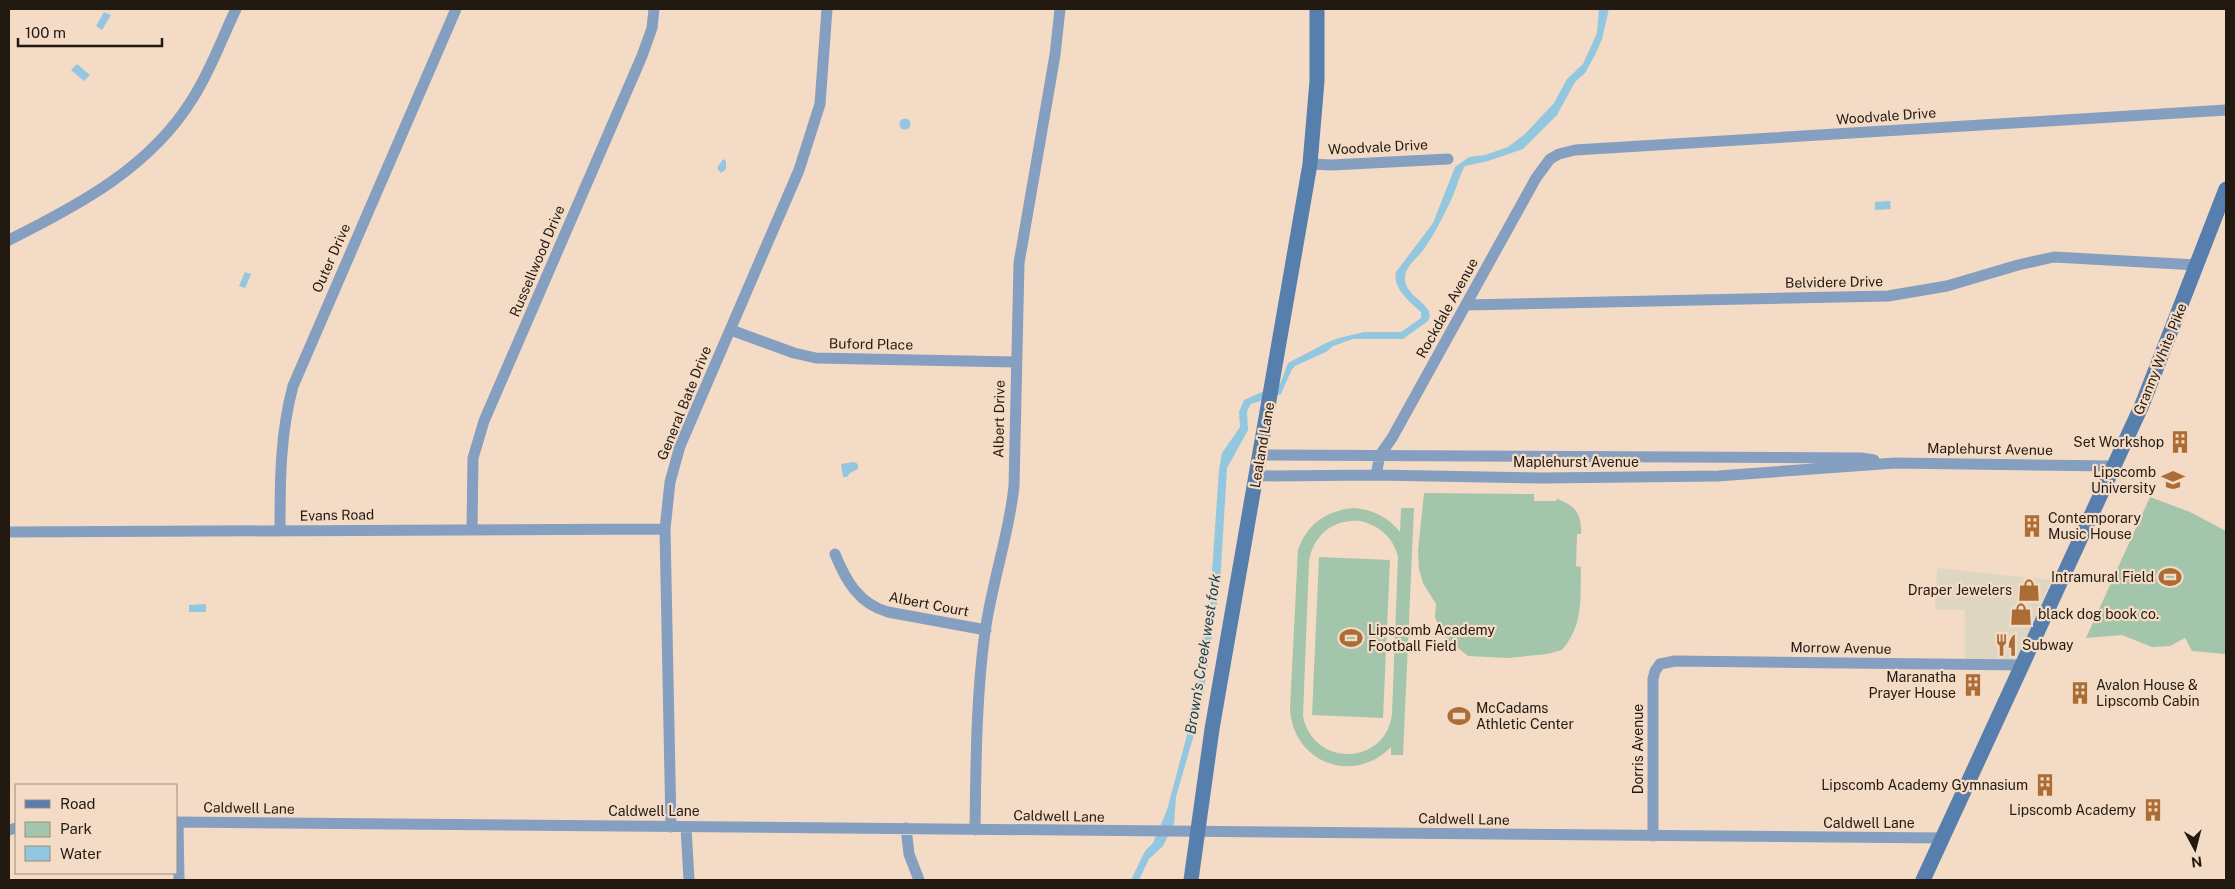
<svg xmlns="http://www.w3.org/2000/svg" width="2235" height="889" font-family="'Public Sans',sans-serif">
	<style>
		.commercial { fill: #dfd6c1 }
		.green { fill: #a2c5ab; fill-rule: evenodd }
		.water { fill: #92c7df }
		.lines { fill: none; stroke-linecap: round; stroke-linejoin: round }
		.street { stroke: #849fbf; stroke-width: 11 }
		.secondary { stroke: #577fad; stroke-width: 15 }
		.labels { text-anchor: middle; stroke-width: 4.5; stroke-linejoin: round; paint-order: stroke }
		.street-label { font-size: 14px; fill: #221911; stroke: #f4dbc5 }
		.poi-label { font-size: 14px; fill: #221911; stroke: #f4dbc5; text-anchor: end }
		.water-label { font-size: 15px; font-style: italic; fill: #184456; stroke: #f4dbc5 }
	</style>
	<rect width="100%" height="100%" fill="#f4dbc5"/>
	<path class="commercial" d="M1937 568 2051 580 2018 660 1965 662V610H1935Z"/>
	<path class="green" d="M1424 493 1534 494V501H1556L1557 499C1575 505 1582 514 1581 534H1577L1576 566 1581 567C1580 599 1584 624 1562 650L1547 654 1508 658 1468 656 1443 636 1435 617 1436 604 1423 583 1419 569 1418 551Z
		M2150 497 2190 512 2226 531 2225 654 2192 651 2185 638 2170 646 2152 647 2122 635 2086 638Z
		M1353 508C1372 509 1388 517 1400 532L1401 508H1414L1403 755H1391V747C1353 786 1292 762 1290 708L1298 550C1307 524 1326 511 1353 508ZM1360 521C1379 525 1394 538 1398 557L1392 714C1386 766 1313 768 1303 716L1309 562C1313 535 1333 519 1360 521Z
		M1319 557 1390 560 1383 718 1312 715Z"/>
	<path class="water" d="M1599 9H1609L1602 39 1595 55 1585 73 1575 82 1557 115 1523 149 1488 161 1465 166C1459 176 1457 187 1452 198 1444 215 1435 233 1424 249 1418 258 1406 265 1405 277 1404 299 1437 303 1428 321L1403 339H1353L1333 346 1326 352 1295 366 1291 371 1281 394 1251 404 1247 411 1248 430 1227 468 1220 585 1201 710 1176 797 1174 824 1163 846 1149 859 1139 880H1131L1145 851 1153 843 1167 810 1198 694 1200 659 1210 601 1219 470 1222 453 1240 427 1239 412 1244 400 1280 384 1288 363 1326 343 1339 338 1364 332H1401L1421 318V312C1411 303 1392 288 1396 272L1433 223 1455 167 1469 157 1485 155 1508 147 1525 134 1554 103 1567 79 1583 64 1597 33Z
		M104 12 111 15 102 30 96 26Z
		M77 64 90 75 84 81 71 70Z
		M899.5 124a5.5 5.5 0 1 1 11 0a5.5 5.5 0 1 1-11 0Z
		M723 159 726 161V169L721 173 717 168Z
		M1890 201 1891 209 1875 210V202Z
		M245 272 251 274 245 288 239 286Z
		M854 462 858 464V469L850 473 847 477H843L841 464Z
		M206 604V612H189V605Z"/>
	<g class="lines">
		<path class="street" d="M1310 164 1332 165 1448 159
			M9 240C79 205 151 167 193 98 211 70 222 38 236 9
			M1466 305 1888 296 1947 286 2018 265 2054 257 2197 265
			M731 330 794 353 816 358 1015 362
			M1261 455 1861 458 1874 460
			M1376 475 1380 455 1392 438 1536 178 1550 159 1559 154 1575 150 2226 110
			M1257 476 1376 475 1544 478 1718 476 1895 463 2114 466
			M472 529 473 458 484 421 642 56 652 28 654 9
			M280 531C280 481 280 434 293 386L456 9
			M9 532 665 529
			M835 554C846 581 859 604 888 612L986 630
			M176 822 1942 838
			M178 823 179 880
			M671 827 665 529 670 482 680 446 799 170 820 104 827 9
			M686 827 689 880
			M906 828 909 854 919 880
			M9 830 16 828
			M975 830C976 763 976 698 985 632 992 582 1009 535 1014 486L1019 263 1055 55 1060 9
			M1653 836V679L1655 671 1660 664 1675 661 2023 665"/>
		<path class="secondary" d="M1191 880 1212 729 1310 164 1317 81V9
			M1923 880 2142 405 2226 189"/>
	</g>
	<defs>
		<symbol id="building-bare" viewBox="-9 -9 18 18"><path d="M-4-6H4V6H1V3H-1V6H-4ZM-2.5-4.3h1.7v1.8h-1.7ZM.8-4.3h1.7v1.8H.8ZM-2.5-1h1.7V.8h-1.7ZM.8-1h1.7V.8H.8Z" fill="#ac6c35" stroke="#f4dbc5" stroke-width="2.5" paint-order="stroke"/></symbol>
		<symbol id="university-bare" viewBox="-9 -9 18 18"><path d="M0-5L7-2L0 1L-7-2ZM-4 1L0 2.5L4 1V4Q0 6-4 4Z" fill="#ac6c35" stroke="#f4dbc5" stroke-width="2.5" paint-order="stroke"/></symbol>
		<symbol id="stadium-bare" viewBox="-9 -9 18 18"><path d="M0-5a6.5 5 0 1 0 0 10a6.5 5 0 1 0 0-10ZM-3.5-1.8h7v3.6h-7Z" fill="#ac6c35" stroke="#f4dbc5" stroke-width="2.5" paint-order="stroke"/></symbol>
		<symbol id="shop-bare" viewBox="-9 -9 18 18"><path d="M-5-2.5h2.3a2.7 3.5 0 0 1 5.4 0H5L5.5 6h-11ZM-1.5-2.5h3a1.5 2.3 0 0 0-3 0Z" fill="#ac6c35" stroke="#f4dbc5" stroke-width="2.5" paint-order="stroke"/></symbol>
		<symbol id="restaurant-bare" viewBox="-9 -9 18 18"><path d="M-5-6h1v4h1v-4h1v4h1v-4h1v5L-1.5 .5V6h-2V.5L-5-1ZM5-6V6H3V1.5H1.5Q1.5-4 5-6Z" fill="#ac6c35" stroke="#f4dbc5" stroke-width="2.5" paint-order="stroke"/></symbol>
	</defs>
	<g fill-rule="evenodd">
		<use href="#building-bare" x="2164" y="426" width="32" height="32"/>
		<use href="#university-bare" x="2157" y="464" width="32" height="32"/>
		<use href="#building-bare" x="2016" y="510" width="32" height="32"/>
		<use href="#stadium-bare" x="2154" y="561" width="32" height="32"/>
		<use href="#shop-bare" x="2013" y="574" width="32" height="32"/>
		<use href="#shop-bare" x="2005" y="598" width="32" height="32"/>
		<use href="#stadium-bare" x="1335" y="622" width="32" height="32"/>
		<use href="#restaurant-bare" x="1990" y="629" width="32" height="32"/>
		<use href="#building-bare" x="1957" y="669" width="32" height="32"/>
		<use href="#building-bare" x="2064" y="677" width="32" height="32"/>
		<use href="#stadium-bare" x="1443" y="700" width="32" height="32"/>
		<use href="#building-bare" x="2029" y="769" width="32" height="32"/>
		<use href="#building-bare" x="2137" y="794" width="32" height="32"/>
	</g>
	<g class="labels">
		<g class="street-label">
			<text transform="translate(1886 116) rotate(-4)" y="5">Woodvale Drive</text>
			<text transform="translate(1378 147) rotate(-3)" y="5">Woodvale Drive</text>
			<text transform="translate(331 258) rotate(-66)" y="5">Outer Drive</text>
			<text transform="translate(537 261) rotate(-67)" y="5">Russellwood Drive</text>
			<text transform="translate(1834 282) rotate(-1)" y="5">Belvidere Drive</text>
			<text transform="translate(1447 308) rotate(-61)" y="5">Rockdale Avenue</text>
			<text transform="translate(871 344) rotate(1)" y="5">Buford Place</text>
			<text transform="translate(2160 359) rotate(-68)" y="5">Granny White Pike</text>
			<text transform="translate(684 403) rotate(-68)" y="5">General Bate Drive</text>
			<text transform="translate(999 419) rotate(-89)" y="5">Albert Drive</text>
			<text transform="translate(1262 445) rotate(-80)" y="5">Lealand Lane</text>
			<text transform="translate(1990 449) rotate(1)" y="5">Maplehurst Avenue</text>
			<text x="1576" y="467">Maplehurst Avenue</text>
			<text transform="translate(337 515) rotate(-1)" y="5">Evans Road</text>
			<text transform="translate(929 604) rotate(11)" y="5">Albert Court</text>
			<text transform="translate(1841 648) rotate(1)" y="5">Morrow Avenue</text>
			<text transform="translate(1638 749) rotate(-90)" y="5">Dorris Avenue</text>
			<text transform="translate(249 808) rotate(1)" y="5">Caldwell Lane</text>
			<text x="654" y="816">Caldwell Lane</text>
			<text transform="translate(1059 816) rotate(1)" y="5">Caldwell Lane</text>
			<text transform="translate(1464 819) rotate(1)" y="5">Caldwell Lane</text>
			<text x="1869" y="828">Caldwell Lane</text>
		</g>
		<g class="poi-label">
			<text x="2164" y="447">Set Workshop</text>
			<text x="2156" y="477">Lipscomb<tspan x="2156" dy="16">University</tspan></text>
			<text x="2048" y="523" text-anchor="start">Contemporary<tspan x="2048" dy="16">Music House</tspan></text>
			<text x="2154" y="582">Intramural Field</text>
			<text x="2012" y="595">Draper Jewelers</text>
			<text x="2038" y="619" text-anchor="start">black dog book co.</text>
			<text x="1368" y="635" text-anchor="start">Lipscomb Academy<tspan x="1368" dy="16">Football Field</tspan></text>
			<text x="2022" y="650" text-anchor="start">Subway</text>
			<text x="1956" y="682">Maranatha<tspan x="1956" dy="16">Prayer House</tspan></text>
			<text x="2096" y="690" text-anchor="start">Avalon House &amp;<tspan x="2096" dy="16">Lipscomb Cabin</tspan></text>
			<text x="1476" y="713" text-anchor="start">McCadams<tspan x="1476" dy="16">Athletic Center</tspan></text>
			<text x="2028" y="790">Lipscomb Academy Gymnasium</text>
			<text x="2136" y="815">Lipscomb Academy</text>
		</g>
		<g class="water-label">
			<text transform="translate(1203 654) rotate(-81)" y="5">Brown's Creek west fork</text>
		</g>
	</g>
	<rect width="2235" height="889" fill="none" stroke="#221911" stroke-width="20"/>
	<rect x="15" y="784" width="162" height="90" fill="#f4dbc5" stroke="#a08d7d"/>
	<rect x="25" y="800" width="25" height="8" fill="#577fad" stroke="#a08d7d"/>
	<text x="60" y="809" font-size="15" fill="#221911">Road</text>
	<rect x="25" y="822" width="25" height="15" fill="#a2c5ab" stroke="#a08d7d"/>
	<text x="60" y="834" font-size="15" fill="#221911">Park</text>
	<rect x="25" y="846" width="25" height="15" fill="#92c7df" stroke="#a08d7d"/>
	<text x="60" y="859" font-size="15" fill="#221911">Water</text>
	<g transform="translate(2195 849) rotate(173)" stroke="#f4dbc5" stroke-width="4" paint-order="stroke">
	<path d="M0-4L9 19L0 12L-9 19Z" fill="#221911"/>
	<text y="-8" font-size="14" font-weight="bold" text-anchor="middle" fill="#221911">N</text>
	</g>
	<path d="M18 38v8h144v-8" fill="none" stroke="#221911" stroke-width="2.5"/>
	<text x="25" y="38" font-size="15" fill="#221911" stroke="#f4dbc5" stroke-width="4" paint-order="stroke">100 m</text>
</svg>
